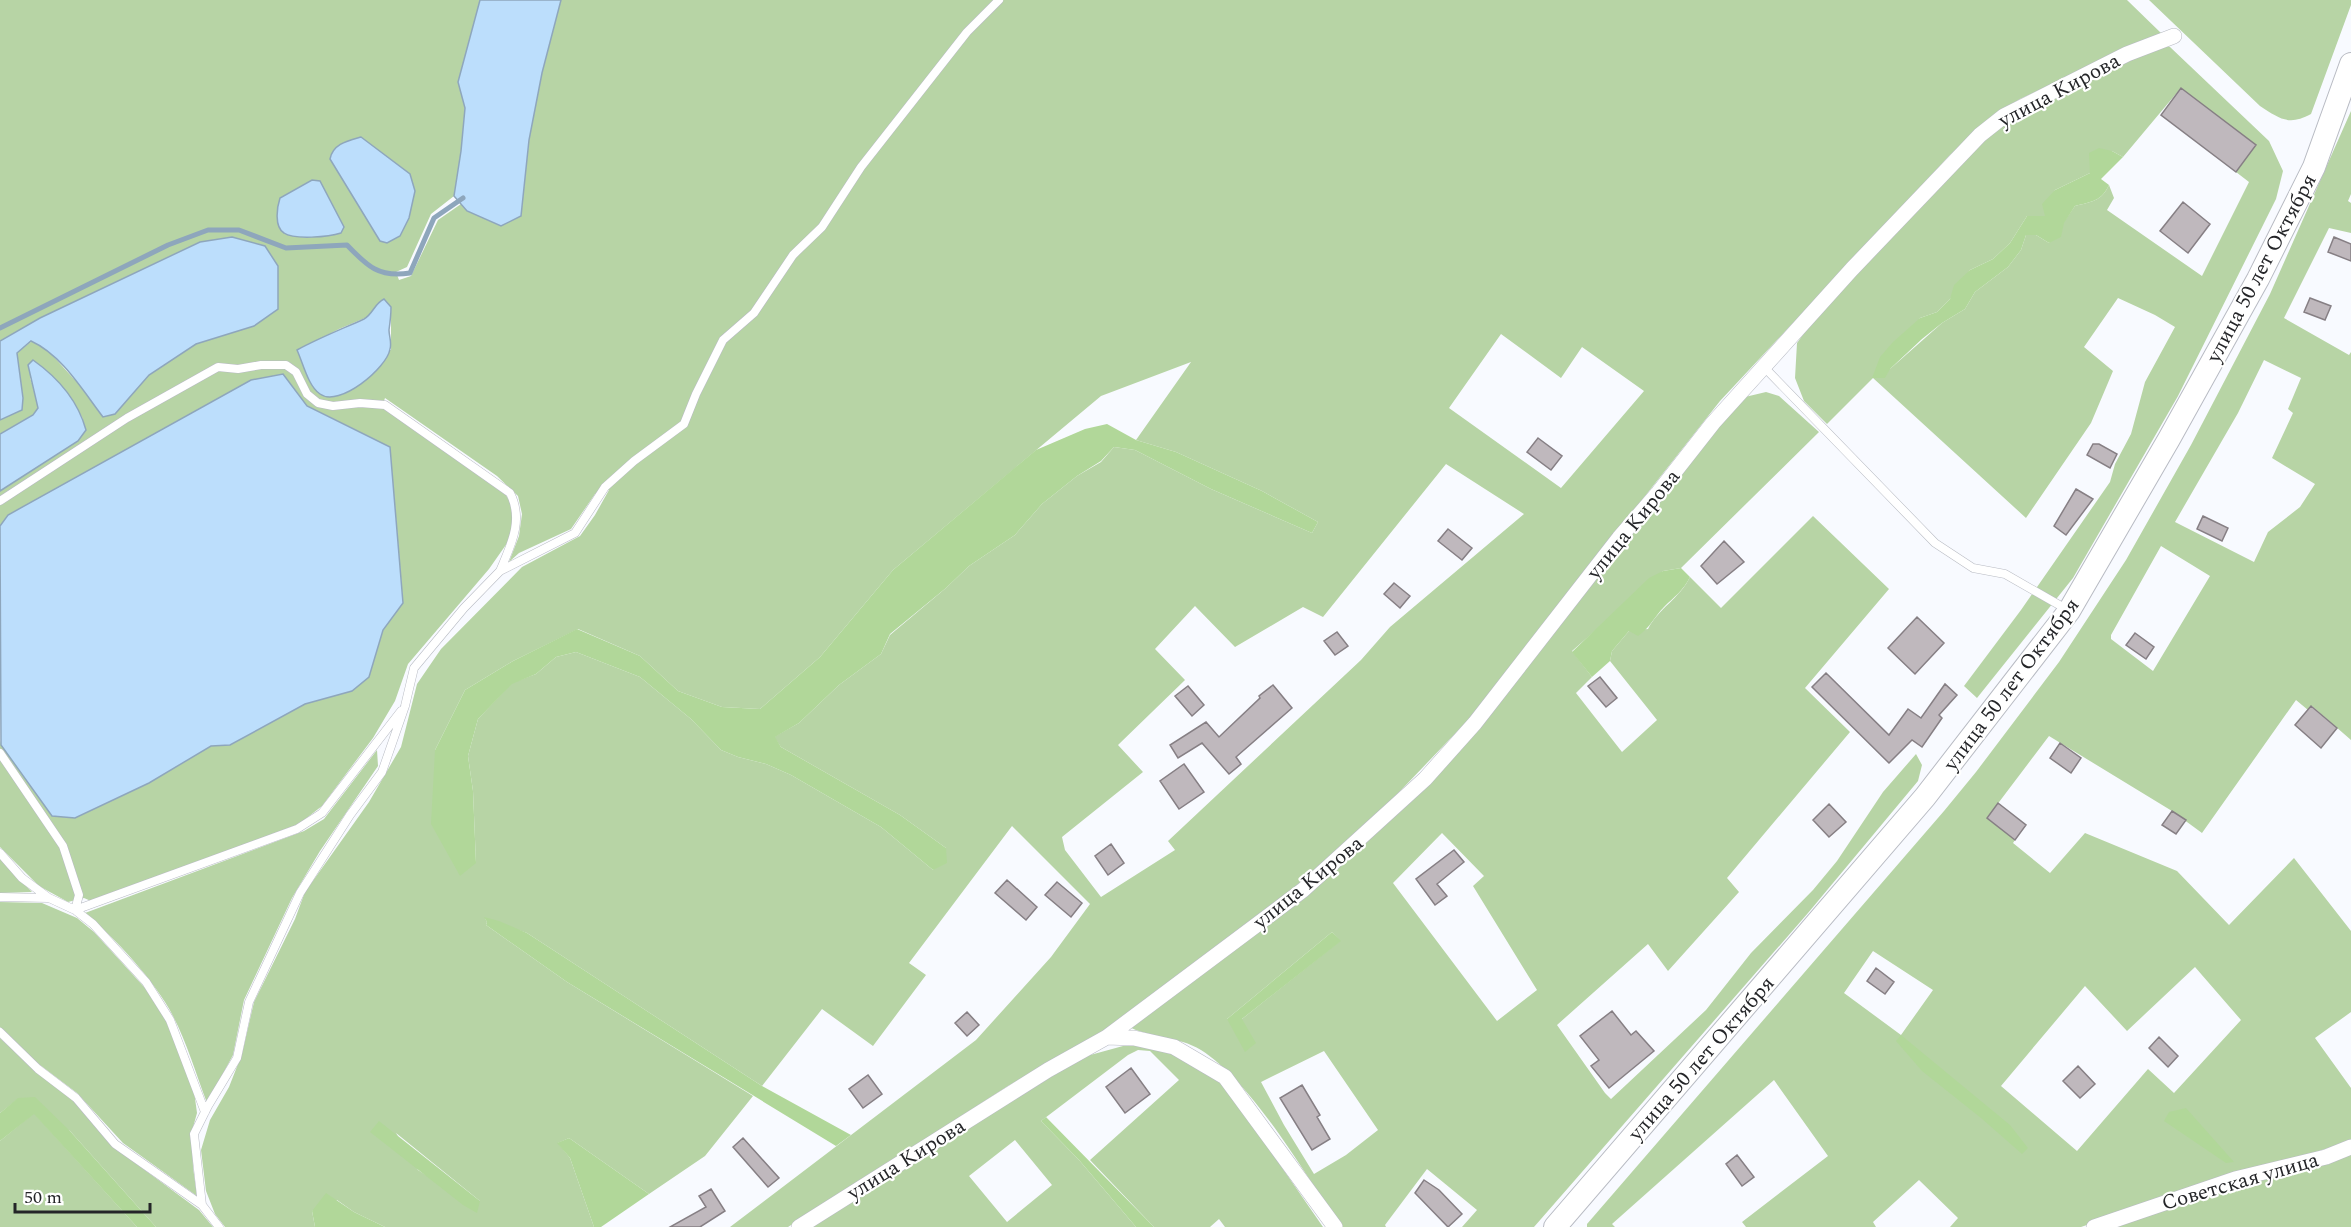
<svg xmlns="http://www.w3.org/2000/svg" width="2351" height="1227" font-family="Spectral,serif">
	<style>
		.green { fill: #b7d4a5; fill-rule: evenodd }
		.forest { fill: #b1d799 }
		.water { fill: #bcdefc; stroke: #8ea6bc; stroke-width: 1.5 }
		.lines { fill: none; stroke-linecap: round; stroke-linejoin: round }
		.stream { stroke: #8ea6bc; stroke-width: 5 }
		.building { fill: #bfb8bd; stroke: #867f84; stroke-width: 1.5 }
		.lane-casing { stroke: #b8bbc3; stroke-width: 9 }
		.street-casing { stroke: #b8bbc3; stroke-width: 16 }
		.secondary-casing { stroke: #b8bbc3; stroke-width: 24 }
		.lane { stroke: #fff; stroke-width: 8 }
		.street { stroke: #fff; stroke-width: 15 }
		.secondary { stroke: #fff; stroke-width: 22 }
		.labels { text-anchor: middle; stroke-width: 4.5; stroke-linejoin: round; paint-order: stroke }
		.street-label { font-size: 21px; fill: #242528; stroke: #fff }
	</style>
	<rect width="100%" height="100%" fill="#f8faff"/>
	<path class="green" d="M0 0H480L458 82 465 108 461 151 454 196 431 214 407 267 396 272 399 280 411 276 438 220 461 204 467 211 521 216 529 140 542 73 561 0H2127L2162 34 2020 99 1996 114 1950 155 1720 401 1470 718 1383 809 1301 884 1120 1021 1008 1086 788 1227H730L976 1040 1051 957 1090 904 1012 826 909 963 926 975 873 1046 822 1009 762 1086 527 933 485 918 487 922 486 925 567 982 753 1096 705 1156 649 1194 569 1138 558 1143 570 1158 594 1227H385L354 1212 337 1200 312 1211 315 1227H225L215 1214 206 1191 201 1150 210 1120 229 1087 242 1054 254 1002 295 919 305 892 369 802 401 747 417 684 441 649 522 567 580 536 595 515 609 490 595 494 571 529 519 553 509 562 519 536 522 514 518 496 497 476 385 398 382 407 506 495 512 506 513 520 510 539 489 569 408 664 395 701 373 738 322 806 299 824 91 901 84 898 68 902 39 886 0 847V740L1 745 52 816 75 818 149 783 211 746 230 745 305 704 352 691 369 677 383 630 403 602 390 447 307 406 283 374 8 515 0 526V491L86 430 82 417 73 402 30 378 35 391 38 408 33 415 0 434V420L22 409 23 398 17 353 32 341 45 347 73 378 115 414 149 375 196 344 254 326 278 266 265 246 232 237 200 242 40 318 0 341ZM391 307V350H298L339 329ZM1501 334 1561 378 1582 347 1644 391 1561 488 1449 408ZM1191 362 1136 440 1176 452 1262 491 1318 522 1312 533 1211 489 1135 450 1114 447 1101 462 1077 476 1042 504 1015 535 969 566 946 588 890 635 881 654 839 685 799 723 774 737 781 747 900 815 946 848 933 870 881 827 791 775 766 764 738 757 721 750 691 719 640 677 576 652 556 657 536 674 512 683 478 719 468 756 473 791 476 863 435 750 465 690 513 661 578 629 640 656 678 691 722 707 760 709 820 657 893 570 1101 396ZM1446 464 1524 514 1390 627 1361 660 1168 841 1175 850 1101 897 1065 850 1062 837 1143 772 1118 745 1185 680 1155 649 1195 606 1235 647 1303 607 1323 617ZM396 1133 480 1201 441 1185 418 1170Z
		M2149 0H2351V5L2311 114C2289 126 2280 119 2260 106Z
		M2161 44 2170 47 2269 141 2283 171 2276 199 2178 396 2073 578 1977 698 1964 686 2021 610 2110 482 2115 464 2131 434 2145 382 2175 327 2155 315 2118 298 2084 347 2113 371 2091 423 2026 518 1873 378 1827 424 1804 401 1795 378 1797 343 1814 319 1953 166 2007 121ZM2180 89 2256 145 2236 172 2249 182 2202 276 2107 210 2114 198 2109 185C2102 201 2091 202 2075 206L2049 243 2036 235H2026L2021 250 2008 267 1975 292 1965 309 1942 323 1890 369 1920 318 1937 312 1950 299 1970 270 1993 259 2010 243 2027 216H2045L2055 190 2090 173 2091 164 2112 151 2123 157Z
		M2351 111V194L2348 201 2351 203V233L2329 228 2284 318 2349 355 2351 352V740L2312 706 2308 710 2296 700 2202 833 2172 811 2049 736 1987 818 2015 840 2013 843 2050 873 2085 833 2177 871 2229 925 2294 858 2351 931V1012L2315 1038 2351 1088V1141L2154 1202 2081 1227H1950L1958 1218 1919 1180 1873 1222 1876 1227H1746L1742 1222 1828 1156 1774 1080 1612 1224 1615 1227H1587V1224L1944 811 1976 772 2059 662 2126 560 2191 445 2270 294ZM2264 360 2301 378 2288 409 2293 413 2272 458 2315 484 2300 507 2268 532 2254 562 2175 522 2238 413ZM2161 546 2210 576 2153 671 2111 639V635ZM1873 951 1933 990 1901 1035 1844 993ZM2195 967 2241 1020 2174 1093 2148 1069 2077 1151 2001 1086 2085 986 2127 1031Z
		M1766 392 1779 396 1819 432 1681 568 1663 571 1572 651 1592 677 1576 693 1622 752 1657 720 1610 661 1612 651 1629 631 1648 629C1658 609 1680 598 1690 577L1721 608 1813 516 1889 589 1805 688 1850 732 1727 878 1739 892 1668 971 1648 944 1557 1025 1605 1093 1611 1099 1706 1010 1751 953 1813 890 1837 861 1883 792 1916 754 1922 765 1918 781 1808 913 1534 1227H1462L1477 1210 1427 1169 1385 1225 1386 1227H1341C1305 1175 1254 1084 1201 1050 1178 1036 1150 1038 1127 1026L1331 875 1426 786 1593 583 1730 412 1745 397ZM1442 833 1484 876 1473 886 1537 990 1497 1021 1393 883ZM1332 932 1340 941 1242 1019H1227ZM1324 1051 1378 1130 1346 1155 1314 1174 1284 1125 1261 1082Z
		M377 750 378 766 320 851 292 898 244 1000 233 1055 207 1103C196 1074 187 1043 173 1016 155 981 115 938 85 913L304 831 324 819Z
		M0 859 32 892 0 893Z
		M0 902 42 903 77 918 94 932 145 988 166 1021 194 1091 197 1113 192 1131 193 1167 197 1196 123 1143 77 1093 36 1062 0 1027Z
		M0 1038 39 1074 74 1101 115 1148 199 1210 213 1227H156L70 1131 18 1099 0 1113Z
		M1123 1046H1161L1223 1082 1323 1227H1225L1219 1219 1210 1227H1154L1090 1160 1179 1080 1150 1051 1138 1050 1128 1055 1041 1121 1079 1160 1136 1227H810L1083 1057ZM1015 1140 1052 1185 1007 1222 969 1176Z
		M34 1113 137 1227H0V1141Z
		M2351 1153V1227H2107L2159 1207Z"/>
	<path class="forest" d="M2099 148 2112 151 2123 157 2101 179 2109 185C2102 201 2091 202 2075 206L2064 223 2061 237 2049 243 2036 235H2026L2021 250 2008 267 1975 292 1965 309 1942 323 1922 339 1890 369 1885 378H1872L1880 357 1893 342 1920 318 1937 312 1950 299 1954 285 1970 270 1993 259 2010 243 2027 216H2045L2042 204 2055 190 2090 173 2089 153Z
		M1107 424 1136 440 1176 452 1262 491 1318 522 1312 533 1211 489 1135 450 1114 447 1101 461 1077 476 1042 504 1015 535 969 566 946 588 890 634 881 654 839 685 799 723 775 737 781 747 900 815 946 848 947 863 933 870 881 827 791 775 766 764 738 757 721 750 691 719 640 677 576 652 556 657 536 674 512 684 478 719 468 756 473 791 476 863 460 876 431 824 435 750 465 690 513 661 577 629 640 656 678 691 722 707 760 709 820 657 893 570 1036 450 1085 429Z
		M1681 568 1690 577C1684 590 1674 597 1664 607 1654 617 1650 628 1638 636L1629 631 1612 651 1610 661 1592 677 1572 652 1649 578 1663 571Z
		M484 917 499 921 527 933 762 1086 851 1135 836 1146 567 982 486 925 487 922Z
		M1332 932 1341 941 1242 1019 1256 1043 1245 1052 1227 1019Z
		M1901 1035 2010 1125 2028 1148 2022 1154 1981 1118 1922 1071 1896 1041Z
		M35 1097 70 1131 156 1227H137L34 1114 0 1141V1113L18 1098Z
		M2186 1108 2234 1162 2226 1163 2164 1121 2169 1112Z
		M1046 1117 1154 1227H1136L1079 1160 1041 1121Z
		M379 1121 480 1201 477 1213 463 1205 370 1132Z
		M569 1138 649 1194 601 1227H594L570 1158 557 1143Z
		M326 1193 354 1212 385 1227H315L312 1211Z"/>
	<path class="water" d="M480 0H561L542 73 529 140 521 216 501 226 467 211 454 196 461 151 465 108 458 82Z
		M361 137 410 174 415 191 409 218 400 236 387 243 380 241 330 159C333 144 347 141 361 137Z
		M312 180 320 181 344 227 341 233C329 237 294 240 284 233 274 227 277 207 280 198Z
		M232 237 265 246 278 266V309L254 326 196 344 149 375 115 414 103 417C83 391 62 355 31 341L17 353 23 398 22 410 0 420V341L40 318 200 242Z
		M384 299 391 307C391 315 390 323 389 330 389 336 392 343 390 349 387 368 339 408 320 394 308 386 303 363 297 350 319 338 342 329 364 319 373 314 374 304 384 299Z
		M33 360C57 377 78 401 86 430L78 441 0 491V434L33 415 38 408 28 365Z
		M283 374 307 406 390 447 403 603 383 630 369 677 352 691 305 704 230 745 211 746 149 783 75 818 52 816 1 745 0 526 8 515 251 380Z"/>
	<g class="lines">
		<path class="stream" d="M0 328 168 245 208 230H239L286 248 347 245C367 266 379 278 410 273L434 218 463 198"/>
	</g>
	<path class="building" d="M2181 88 2256 145 2236 172 2161 115Z
		M2183 202 2210 224 2188 253 2160 231Z
		M2334 237 2351 244V261L2328 252Z
		M2310 298 2331 306 2325 320 2304 312Z
		M1538 438 1562 456 1551 470 1527 452Z
		M2093 444H2099L2117 454 2110 468 2087 455Z
		M2076 489 2093 499 2066 535 2054 526Z
		M2203 516 2228 528 2222 541 2197 529Z
		M1448 529 1472 548 1462 560 1438 541Z
		M1724 541 1744 562 1717 584 1701 566Z
		M1394 583 1410 596 1400 608 1384 594Z
		M1917 617 1944 643 1915 674 1888 648Z
		M1337 632 1348 646 1335 655 1324 641Z
		M2135 633 2154 647 2146 659 2126 645Z
		M1826 673 1889 735 1908 709 1921 718 1945 684 1957 695 1939 715 1942 718 1922 747 1912 740 1889 763 1812 687Z
		M1600 677 1617 698 1606 707 1588 686Z
		M1273 685 1292 708 1236 757 1241 764 1229 774 1202 743 1178 758 1170 745 1206 722 1219 737 1260 698 1259 696Z
		M1188 686 1204 705 1192 716 1175 696Z
		M2311 706 2337 728 2321 748 2295 725Z
		M2060 743 2081 758 2071 773 2050 758Z
		M1184 764 1204 792 1179 809 1160 781Z
		M1998 803 2026 825 2015 840 1987 818Z
		M1829 804 1846 822 1829 837 1813 820Z
		M2172 811 2186 820 2176 834 2162 825Z
		M1111 844 1124 863 1108 875 1095 856Z
		M1454 850 1464 862 1437 884 1447 896 1435 905 1416 879Z
		M1007 880 1037 907 1026 920 995 893Z
		M1057 882 1082 903 1071 917 1045 895Z
		M1876 968 1894 982 1885 994 1867 981Z
		M1612 1011 1631 1035 1636 1031 1654 1051 1609 1088 1591 1066 1599 1060 1580 1036Z
		M967 1012 979 1025 967 1036 955 1023Z
		M2159 1037 2178 1056 2168 1067 2149 1048Z
		M2078 1066 2095 1084 2080 1098 2063 1081Z
		M1131 1068 1150 1094 1125 1113 1106 1087Z
		M868 1075 882 1094 863 1108 849 1089Z
		M1302 1085 1320 1115 1317 1117 1330 1139 1312 1150 1280 1098Z
		M743 1138 779 1178 768 1187 733 1147Z
		M1737 1155 1754 1177 1742 1186 1726 1164Z
		M1424 1180 1439 1190 1462 1214 1448 1227 1415 1193Z
		M711 1189 725 1211 700 1227H670L706 1207 699 1196Z"/>
	<g class="lines">
		<defs>
			<path id="lane" d="M1764 367 1935 543 1973 568 2005 574 2068 610
				M0 501 127 418 218 367 238 369 261 365H286L296 372 307 394 318 403 333 406 360 403 385 405 510 493C524 520 511 545 500 571
				M0 753 63 846 79 895 75 910
				M0 853 22 878 49 898 75 910 93 924 146 982 170 1020 205 1112
				M0 897 48 898
				M75 910 297 829 322 813 401 711
				M0 1032 38 1069 76 1098 115 1144 202 1205
				M219 1227 202 1205 194 1134 208 1106 237 1058 249 1002 300 893 350 815 382 772 405 706 414 668 464 608 500 571 575 533 605 487 634 461 684 424 696 394 723 340 754 313 793 255 822 227 861 167 967 32 999 0"/>
			<path id="street" d="M1107 1037 1303 890 1425 779 1475 723 1619 538 1658 493 1713 423 1852 269 1980 135 2004 116 2127 54 2174 36
				M799 1227 1048 1070 1107 1037 1134 1038 1174 1047 1225 1077 1335 1227
				M2094 1227 2235 1179 2326 1157 2351 1147"/>
			<path id="secondary" d="M1555 1227 1925 797 2069 611 2169 439 2258 279 2314 167 2351 64"/>
		</defs>
		<use href="#lane" class="lane-casing"/>
		<use href="#street" class="street-casing"/>
		<use href="#secondary" class="secondary-casing"/>
		<use href="#lane" class="lane"/>
		<use href="#street" class="street"/>
		<use href="#secondary" class="secondary"/>
	</g>
	<g class="labels">
		<g class="street-label">
			<text transform="translate(2059 90) rotate(-28)" y="7">улица Кирова</text>
			<text transform="translate(2261 268) rotate(-62)" y="7">улица 50 лет Октября</text>
			<text transform="translate(1633 524) rotate(-51)" y="7">улица Кирова</text>
			<text transform="translate(2011 684) rotate(-53)" y="7">улица 50 лет Октября</text>
			<text transform="translate(1308 882) rotate(-39)" y="7">улица Кирова</text>
			<text transform="translate(1701 1058) rotate(-49)" y="7">улица 50 лет Октября</text>
			<text transform="translate(906 1159) rotate(-32)" y="7">улица Кирова</text>
			<text transform="translate(2240 1181) rotate(-16)" y="7">Советская улица</text>
		</g>
	</g>
	<path d="M15 1203v9h135v-9" fill="none" stroke="#242528" stroke-width="3"/>
	<text x="24" y="1203" font-size="18" fill="#242528" stroke="#ffffff" stroke-width="4.5" paint-order="stroke">50 m</text>
</svg>
